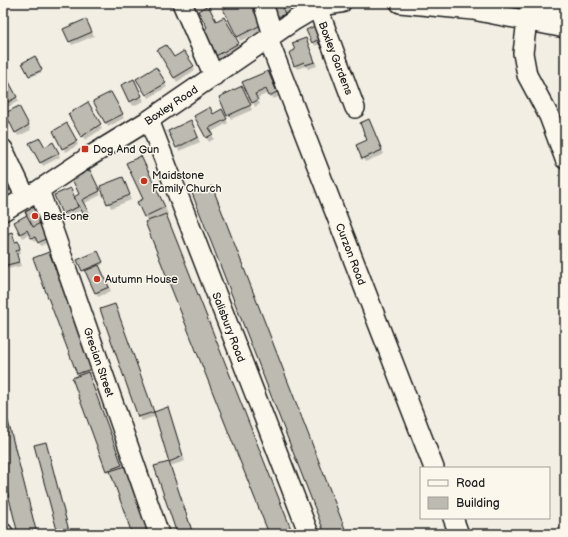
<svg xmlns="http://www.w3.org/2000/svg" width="568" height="537" font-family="'Balsamiq Sans',sans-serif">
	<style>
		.shadow { fill: #0003 }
		.building { fill: #bdbab1; stroke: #1c1c1c }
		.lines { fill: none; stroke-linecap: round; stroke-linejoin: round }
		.minor-casing { stroke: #1c1c1c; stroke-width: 22 }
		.minor { stroke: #fbf7ec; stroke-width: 19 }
		.poi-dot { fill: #c8321e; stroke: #fbf7ec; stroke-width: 1.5 }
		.labels { text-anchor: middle; stroke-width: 3; stroke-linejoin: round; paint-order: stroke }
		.street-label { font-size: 11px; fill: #1c1c1c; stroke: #fbf7ec }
		.poi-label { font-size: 11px; fill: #1c1c1c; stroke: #fbf7ec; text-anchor: start }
	</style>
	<rect width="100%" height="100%" fill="#f2eee4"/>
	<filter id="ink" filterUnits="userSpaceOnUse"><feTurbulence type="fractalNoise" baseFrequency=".025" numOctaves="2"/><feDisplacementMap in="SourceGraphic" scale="8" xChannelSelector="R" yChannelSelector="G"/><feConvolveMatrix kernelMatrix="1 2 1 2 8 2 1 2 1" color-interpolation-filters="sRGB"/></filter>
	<g filter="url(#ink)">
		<path class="shadow" d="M236 3H250L263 30 240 41 224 9Z
			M273 3H296L297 6 285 14 286 18 281 20Z
			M223 18 240 48 219 59 204 32 216 22Z
			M88 24 94 36 72 45 70 41Z
			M319 25 320 44 315 46 313 42Z
			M306 39 317 66 308 69 306 66 297 69 295 65 297 51Z
			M158 51 173 58 184 52 195 70 177 82Z
			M35 57 42 72 31 77 23 63Z
			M155 68 167 87 149 98 137 79Z
			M270 76 279 97 273 99 269 93 257 98 260 104 255 107 244 83Z
			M7 79 19 101 4 109 3 106V81Z
			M136 84 144 101 133 106 122 85Z
			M244 92 252 110 231 119 220 98Z
			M110 93 124 118 108 127 94 101Z
			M88 104 102 129 85 140 70 114Z
			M19 107 31 130 18 136 6 114Z
			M222 111 228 123 211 132 214 139 209 142 195 116 213 115Z
			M67 124 78 145 66 152 54 131Z
			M371 124 384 154 365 162 363 158 368 140Z
			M192 125 200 142 179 151 177 147Z
			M31 143 44 148 53 143 60 157 43 166Z
			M144 163 168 214 165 215 293 534H270L145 216Z
			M91 175 101 195 83 204 90 218 88 219 78 201 80 211 65 217 62 213 75 198 81 195Z
			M3 176 14 196 3 202Z
			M124 182 131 200 111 208 102 186Z
			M213 191 347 534H326Z
			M15 222 53 240 41 246 38 240 35 242 30 234 23 238Z
			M12 234 16 243 19 246 21 253 17 255 21 266 3 270V236Z
			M97 252 103 264 99 266 111 291 98 297 86 271 84 272 78 260Z
			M34 259 95 372 88 375 123 467 133 534 112 473 109 474 107 470 79 376Z
			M115 305 154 413 167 409 170 413 185 461 170 466 194 534H178L155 467 170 462 156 416 142 421 139 417 101 310Z
			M3 401 8 419 3 420Z
			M7 423 10 427 37 534H19L3 470V424Z
			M46 445 70 533 64 534H59Z"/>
		<path class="building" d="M234 3H250L261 25 237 37 223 9Z
			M272 3H293L288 5V7L283 9 285 14 278 17Z
			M208 5 216 21 224 17 239 43 216 56 203 32 207 27 198 11Z
			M86 19 92 32 69 42 63 29Z
			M319 24 330 47 323 51 317 40 312 43 306 30Z
			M306 38 315 62 305 65 304 62 294 66 289 53 295 50 292 43Z
			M166 45 174 57 184 51 194 66 174 78 157 50Z
			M35 56 42 70 29 76 22 63Z
			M156 67 166 83 146 95 136 79Z
			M268 71 277 92 269 96 266 89 255 94 258 100 252 103 242 82Z
			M7 78 17 97 3 105V80Z
			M134 79 142 96 129 102 121 85Z
			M242 86 251 105 227 116 219 97Z
			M111 92 123 114 105 123 93 101Z
			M88 102 101 124 81 137 68 114Z
			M19 106 29 125 15 133 5 113Z
			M210 107 213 114 222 109 227 119 209 128 213 134 206 138 194 116Z
			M369 119 382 150 362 159 356 145 367 140 360 123Z
			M191 120 198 137 176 148 168 131Z
			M67 123 77 141 62 149 53 131Z
			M40 138 45 147 53 142 59 153 40 163 29 143Z
			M141 156 165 207 144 217 137 202 143 199 126 163Z
			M90 170 100 191 82 200 89 213 84 215 74 197 79 194 72 179Z
			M3 174 11 189 3 194Z
			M3 174 11 189 3 194Z
			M123 177 130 195 107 204 100 186Z
			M212 186 347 534H325L192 193Z
			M71 188 78 207 62 214 54 195Z
			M36 206 52 235 38 243 35 237 31 238 27 230 20 234 14 222 27 215 25 212Z
			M36 206 44 221 33 227 25 212Z
			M166 214 293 534H269L145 222Z
			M12 232 15 242 18 241 20 249 16 251 19 262 3 266V235Z
			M98 251 103 262 82 271 77 260Z
			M49 252 94 368 77 374 33 258Z
			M99 265 109 287 95 293 85 271Z
			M115 304 154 412 138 417 100 309Z
			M88 372 122 465 106 471 72 378Z
			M168 407 183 456 169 462 154 412Z
			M8 421 37 534H18L3 474V423Z
			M46 442 69 531 58 534 34 445Z
			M169 462 193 534H177L154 466Z
			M126 466 149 534H132L110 471Z"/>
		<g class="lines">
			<defs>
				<path id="minor" d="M182 3 214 76
					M263 3 273 35
					M316 3 355 108
					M400 3 473 10 565 28
					M531 3 527 20 523 53 527 75 549 116 565 159
					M541 23 547 13 565 4
					M268 39 434 468
					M149 120 309 534
					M3 149 26 198
					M39 190 159 534
					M3 211 39 190 87 158 149 120 295 20 317 7 341 3
					M453 518 459 534
					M3 533V534"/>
			</defs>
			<use href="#minor" class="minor-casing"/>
			<use href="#minor" class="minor"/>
		</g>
	</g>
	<g class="poi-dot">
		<rect x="81" y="145" width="8" height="8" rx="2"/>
		<circle cx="144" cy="181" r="4"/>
		<circle cx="35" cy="216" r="4"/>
		<circle cx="97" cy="279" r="4"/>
	</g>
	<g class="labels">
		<g class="street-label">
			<text transform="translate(336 58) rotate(69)" y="4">Boxley Gardens</text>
			<text transform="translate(171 105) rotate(-34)" y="4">Boxley Road</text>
			<text transform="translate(351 254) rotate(69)" y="4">Curzon Road</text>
			<text transform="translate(229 327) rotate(69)" y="4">Salisbury Road</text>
			<text transform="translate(99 362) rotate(71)" y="4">Grecian Street</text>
		</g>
		<g class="poi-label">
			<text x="93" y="153">Dog And Gun</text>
			<text x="152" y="179">Maidstone<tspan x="152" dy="13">Family Church</tspan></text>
			<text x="43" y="220">Best-one</text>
			<text x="105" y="283">Autumn House</text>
		</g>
	</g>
	<rect width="568" height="537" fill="none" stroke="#fbf7ec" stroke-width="16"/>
	<rect x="8" y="8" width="552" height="521" fill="none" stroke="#1c1c1c" stroke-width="1.5" filter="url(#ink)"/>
	<rect x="420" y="467" width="130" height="52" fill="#fbf7ec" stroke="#a29f99"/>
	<rect x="428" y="480" width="20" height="6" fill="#fbf7ec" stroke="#a29f99"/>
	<text x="456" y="487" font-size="12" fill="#1c1c1c">Road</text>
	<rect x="428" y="497" width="20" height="12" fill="#bdbab1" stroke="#a29f99"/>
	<text x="456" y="507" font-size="12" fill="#1c1c1c">Building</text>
</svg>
